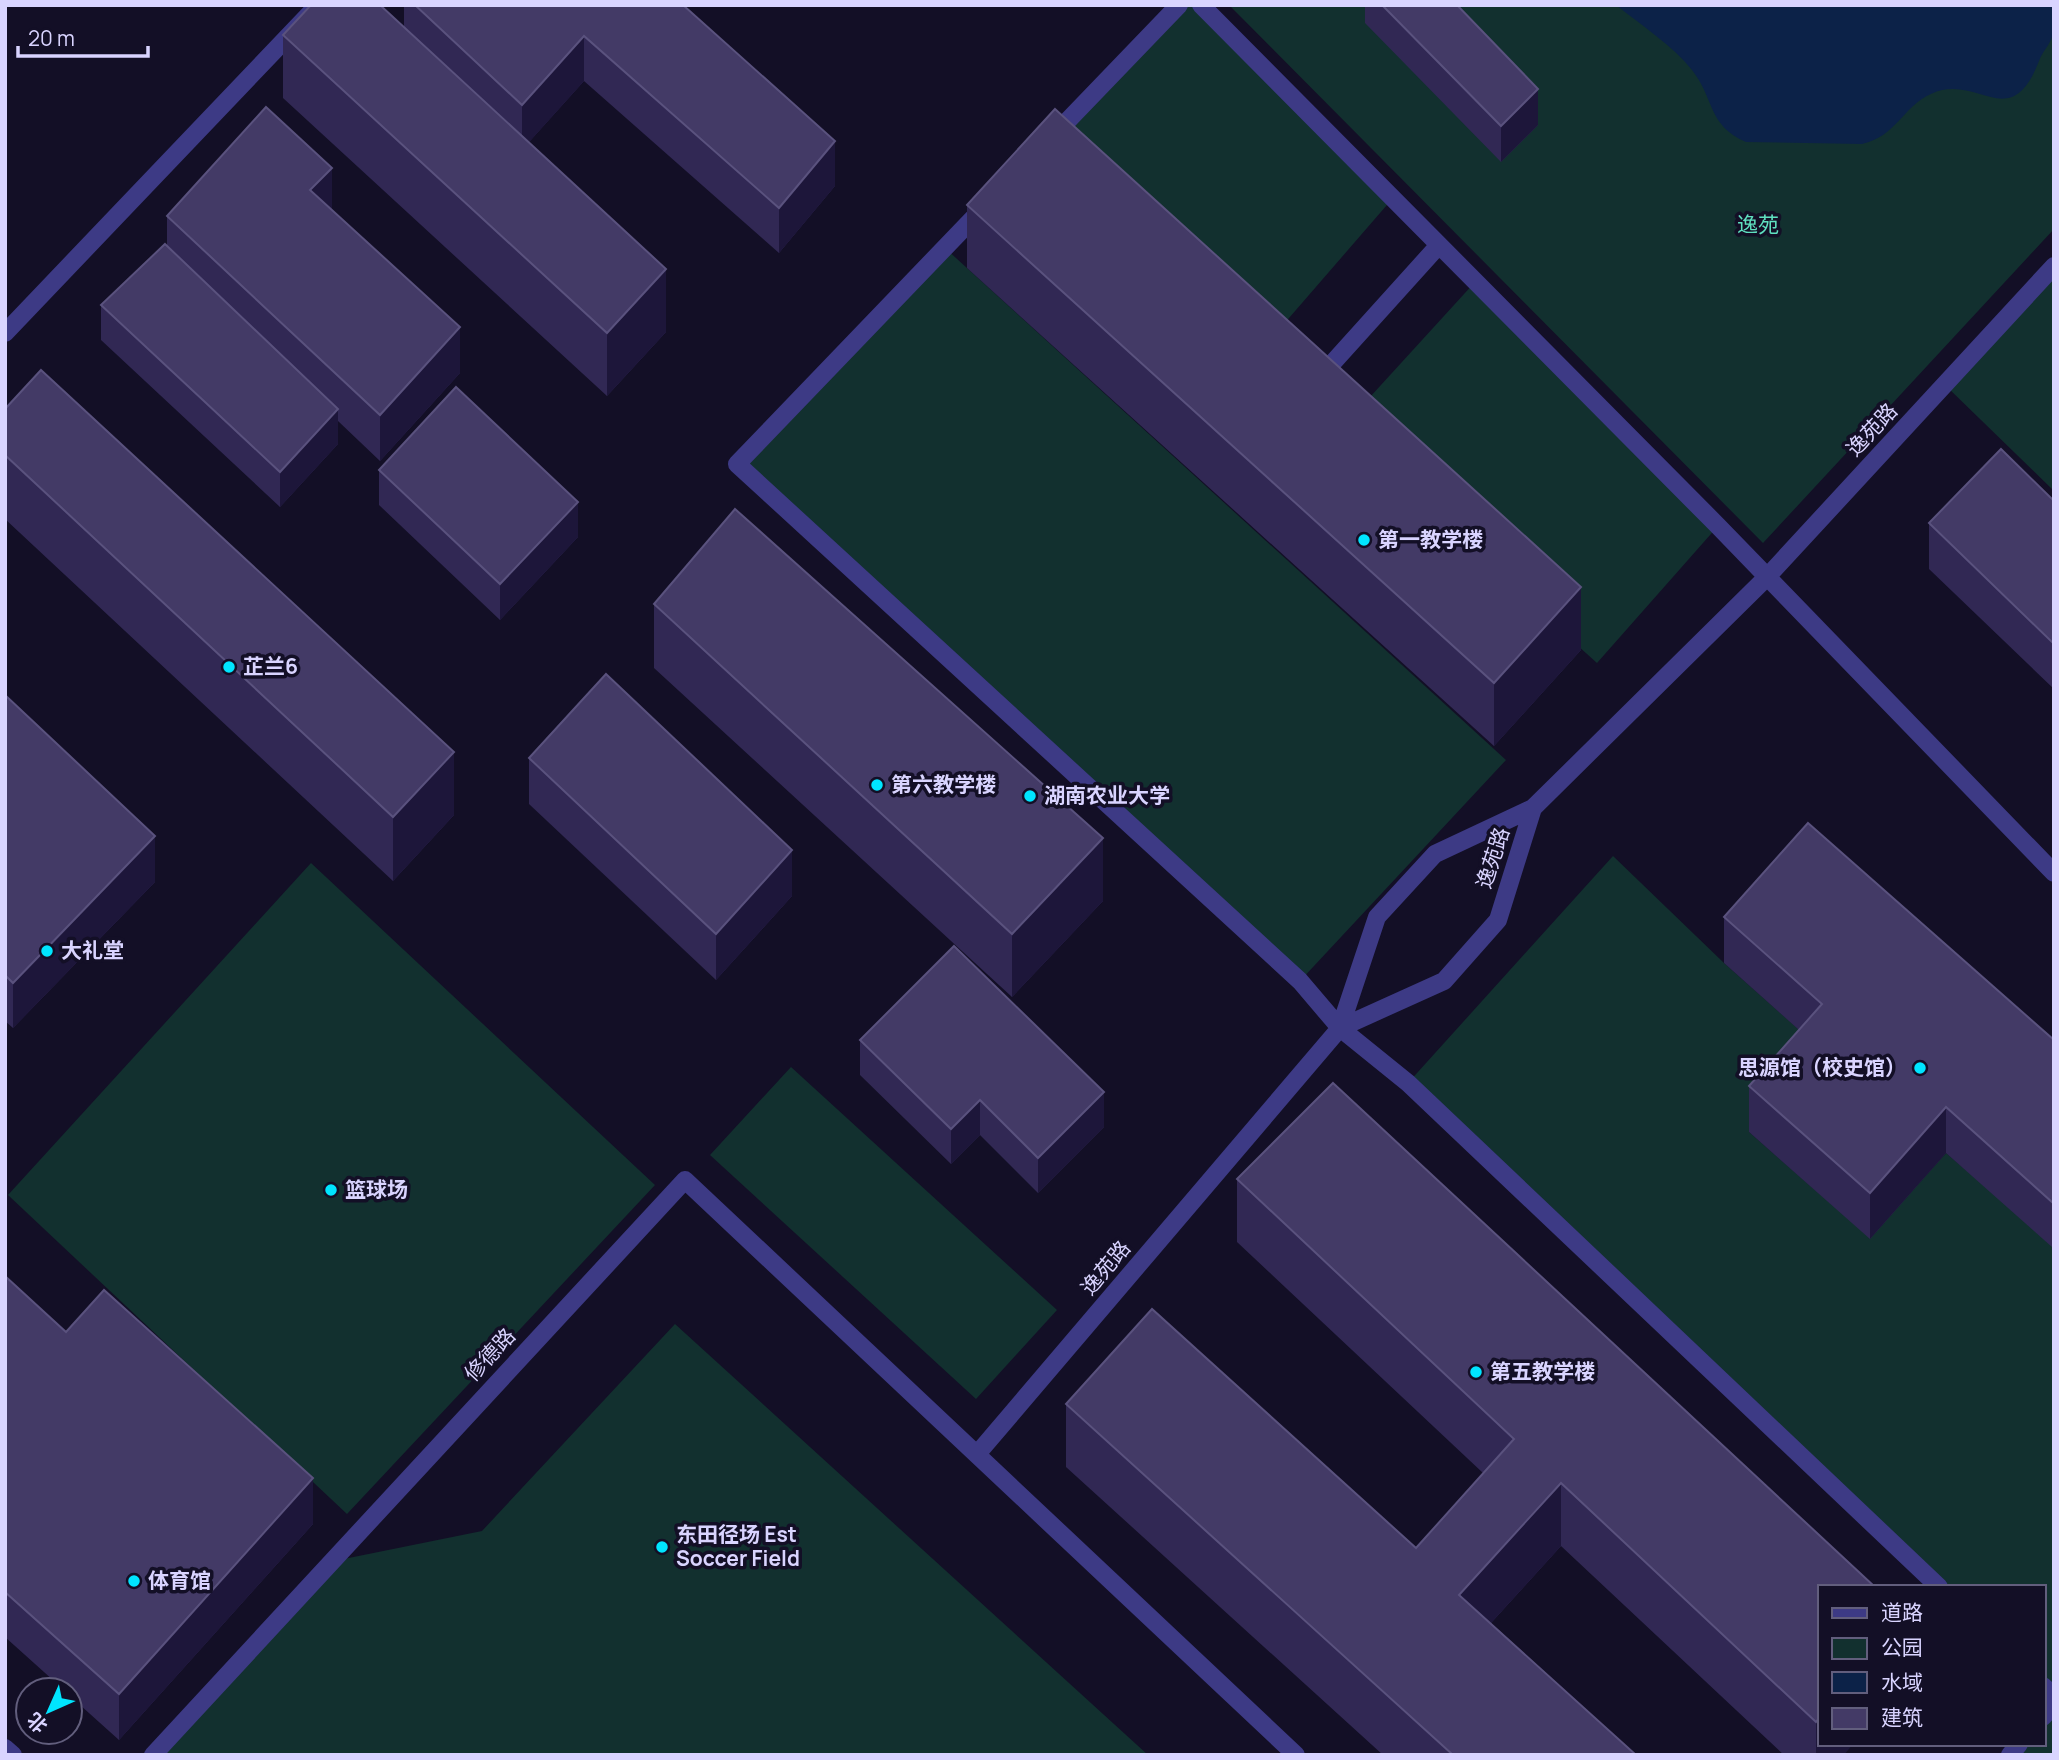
<svg xmlns="http://www.w3.org/2000/svg" width="2059" height="1760" font-family="Manrope,'Noto Sans SC',sans-serif">
	<style>
		.green { fill: #12302f }
		.water { fill: #0c2248 }
		.lines { fill: none; stroke-linecap: round; stroke-linejoin: round }
		.minor { stroke: #3d3a85; stroke-width: 18 }
		.wall { fill: #312854 }
		.shaded-wall { fill: #1d163a }
		.building { fill: #433a66; stroke: #5a527e; stroke-width: 2 }
		.poi-dot { fill: #00e5ff; stroke: #130f26; stroke-width: 2.5 }
		.labels { text-anchor: middle; stroke-width: 7; stroke-linejoin: round; paint-order: stroke }
		.park-label { font-size: 21px; fill: #5fe0c0; stroke: #130f26 }
		.street-label { font-size: 21px; fill: #d9d4ff; stroke: #130f26 }
		.poi-label { font-size: 21px; font-weight: bold; fill: #d9d4ff; stroke: #130f26; text-anchor: start }
	</style>
	<rect width="100%" height="100%" fill="#130f26"/>
	<path class="green" d="M1179 5H1201L1393 198 1257 355 1038 152Z
		M1229 5H2054V229L1763 543Z
		M945 248 1506 760 1300 981 737 464Z
		M2054 266V491L1945 385Z
		M1475 282 1718 526 1597 663 1339 431Z
		M1613 856 1724 963 1822 1050 1749 1132 1870 1238 1946 1153 2054 1246V1696L2043 1686V1587H1939L1408 1083Z
		M311 863 655 1185 347 1514 8 1195Z
		M791 1067 1057 1310 976 1399 710 1155Z
		M675 1324 1148 1755H153L329 1562 482 1531Z
		M2054 1699V1755H2005L2014 1744H2043V1711Z"/>
	<path class="water" d="M1616 5H2054C2054 15 2056 29 2052 37 2049 46 2042 52 2039 61 2010 136 1978 72 1931 94 1902 107 1897 136 1862 144L1746 142C1707 125 1715 99 1692 70 1672 45 1641 25 1616 5Z"/>
	<g class="lines">
		<path class="minor" d="M1201 5 1718 526 2054 873
			M1052 137 1179 5
			M984 207 737 464 1300 981 1340 1028 1408 1083 1939 1587
			M5 333 318 5
			M1319 378 1439 245
			M1340 1028 1377 917 1435 854 1533 808
			M978 1453 1340 1028 1444 981 1498 920 1533 808 1767 577 2054 266
			M2043 1686 2054 1696
			M2043 1717 2054 1704
			M5 1748 13 1755
			M153 1755 685 1180 1296 1755
			M2010 1755 2019 1744"/>
	</g>
	<path class="wall" d="M404 5H683L835 186 779 253 584 81 529 142 666 332 607 396 283 98V35L404 27Z
		M1365 5H1457L1538 125 1501 162 1365 23Z
		M967 205 1581 650 1494 746 967 268Z
		M332 211 460 373 380 461 338 421V444L280 507 101 340V305L167 245V216Z
		M5 409 454 815 393 881 5 519Z
		M379 470 578 537 500 620 379 505Z
		M2054 501V689L1929 569V523Z
		M654 604 1103 901 1012 997 654 668Z
		M5 695 155 882 13 1028 5 1021Z
		M529 758 792 896 716 980 529 804Z
		M1724 917 2054 1040 2052 1247 1946 1153 1870 1239 1749 1132V1086L1799 1030 1724 963Z
		M860 1040 1104 1127 1038 1193 980 1135 951 1164 860 1075Z
		M1333 1083 1844 1755H1784L1561 1546 1491 1623 1636 1755H1383L1066 1467V1404L1416 1548 1483 1473 1237 1242V1179Z
		M5 1276 66 1332 313 1524 119 1740 70 1696V1690H64L5 1637Z"/>
	<path class="shaded-wall" d="M584 36V81L522 150V105Z
		M1538 89V125L1501 162V126Z
		M835 141V186L779 253V208Z
		M332 168V214L310 190Z
		M666 269V332L607 396V333Z
		M460 327V373L380 461V415Z
		M338 409V444L280 507V472Z
		M578 502V537L500 620V584Z
		M1581 587V650L1494 746V683Z
		M454 752V815L393 881V817Z
		M155 836V882L13 1028V983Z
		M1103 838V901L1012 997V934Z
		M792 850V896L716 980V934Z
		M1104 1092V1127L1038 1193V1158Z
		M980 1100V1135L951 1164V1129Z
		M1946 1107V1153L1870 1239V1193Z
		M2054 1200V1246L2052 1247V1202Z
		M313 1478V1524L119 1740V1694Z
		M1561 1483V1546L1459 1658V1595Z
		M1819 1718V1744H1853L1844 1755H1816V1722Z"/>
	<path class="building" d="M311 5H380L666 269 607 333 283 35Z
		M415 5H683L835 141 779 208 584 36 522 105Z
		M1382 5H1457L1538 89 1501 126Z
		M266 107 332 168 310 190 460 327 380 415 167 216Z
		M1055 109 1581 587 1494 683 967 205Z
		M165 244 338 409 280 472 101 305Z
		M41 370 454 752 393 817 5 455V409Z
		M456 387 578 502 500 584 379 470Z
		M2001 449 2054 501V644L1929 523Z
		M735 509 1103 838 1012 934 654 604Z
		M606 674 792 850 716 934 529 758Z
		M5 695 155 836 13 983 5 975Z
		M1808 823 2054 1040V1200L2052 1202 1946 1107 1870 1193 1749 1086 1822 1004 1724 917Z
		M954 946 1104 1092 1038 1158 980 1100 951 1129 860 1040Z
		M1333 1083 1875 1587H1819V1718L1816 1722 1561 1483 1459 1595 1636 1755H1453L1066 1404 1152 1309 1416 1548 1514 1439 1237 1179Z
		M5 1276 66 1332 104 1290 313 1478 119 1694 5 1592Z"/>
	<g class="poi-dot">
		<circle cx="1364" cy="540" r="7"/>
		<circle cx="229" cy="667" r="7"/>
		<circle cx="877" cy="785" r="7"/>
		<circle cx="1030" cy="796" r="7"/>
		<circle cx="47" cy="951" r="7"/>
		<circle cx="1920" cy="1068" r="7"/>
		<circle cx="331" cy="1190" r="7"/>
		<circle cx="1476" cy="1372" r="7"/>
		<circle cx="662" cy="1547" r="7"/>
		<circle cx="134" cy="1581" r="7"/>
	</g>
	<g class="labels">
		<g class="park-label">
			<text x="1758" y="232">逸苑</text>
		</g>
		<g class="street-label">
			<text transform="translate(1872 430) rotate(-47)" y="7">逸苑路</text>
			<text transform="translate(1493 858) rotate(-72)" y="7">逸苑路</text>
			<text transform="translate(1106 1268) rotate(-50)" y="7">逸苑路</text>
			<text transform="translate(490 1355) rotate(-47)" y="7">修德路</text>
		</g>
		<g class="poi-label">
			<text x="1378" y="547">第一教学楼</text>
			<text x="243" y="674">芷兰6</text>
			<text x="891" y="792">第六教学楼</text>
			<text x="1044" y="803">湖南农业大学</text>
			<text x="61" y="958">大礼堂</text>
			<text x="1906" y="1075" text-anchor="end">思源馆（校史馆）</text>
			<text x="345" y="1197">篮球场</text>
			<text x="1490" y="1379">第五教学楼</text>
			<text x="676" y="1542">东田径场 Est<tspan x="676" dy="24">Soccer Field</tspan></text>
			<text x="148" y="1588">体育馆</text>
		</g>
	</g>
	<rect width="2059" height="1760" fill="none" stroke="#d9d4ff" stroke-width="14"/>
	<rect x="1818" y="1585" width="228" height="161" fill="#130f26" stroke="#625e7d" stroke-width="2"/>
	<rect x="1832" y="1608" width="35" height="10" fill="#3d3a85" stroke="#625e7d" stroke-width="2"/>
	<text x="1881" y="1620" font-size="21" fill="#d9d4ff">道路</text>
	<rect x="1832" y="1638" width="35" height="21" fill="#12302f" stroke="#625e7d" stroke-width="2"/>
	<text x="1881" y="1655" font-size="21" fill="#d9d4ff">公园</text>
	<rect x="1832" y="1672" width="35" height="21" fill="#0c2248" stroke="#625e7d" stroke-width="2"/>
	<text x="1881" y="1690" font-size="21" fill="#d9d4ff">水域</text>
	<rect x="1832" y="1708" width="35" height="21" fill="#433a66" stroke="#625e7d" stroke-width="2"/>
	<text x="1881" y="1725" font-size="21" fill="#d9d4ff">建筑</text>
	<g transform="translate(49 1711) rotate(225)"><circle r="33" fill="#130f26" stroke="#625e7d" stroke-width="2"/>
	<path d="M0-5L12 26L0 18L-12 26Z" fill="#00e5ff"/>
	<text y="-10" font-size="19" font-weight="bold" text-anchor="middle" fill="#d9d4ff">北</text>
	</g>
	<path d="M18 46v10h130v-10" fill="none" stroke="#d9d4ff" stroke-width="3.5"/>
	<text x="28" y="46" font-size="21" fill="#d9d4ff" stroke="#130f26" stroke-width="5" paint-order="stroke">20 m</text>
</svg>
